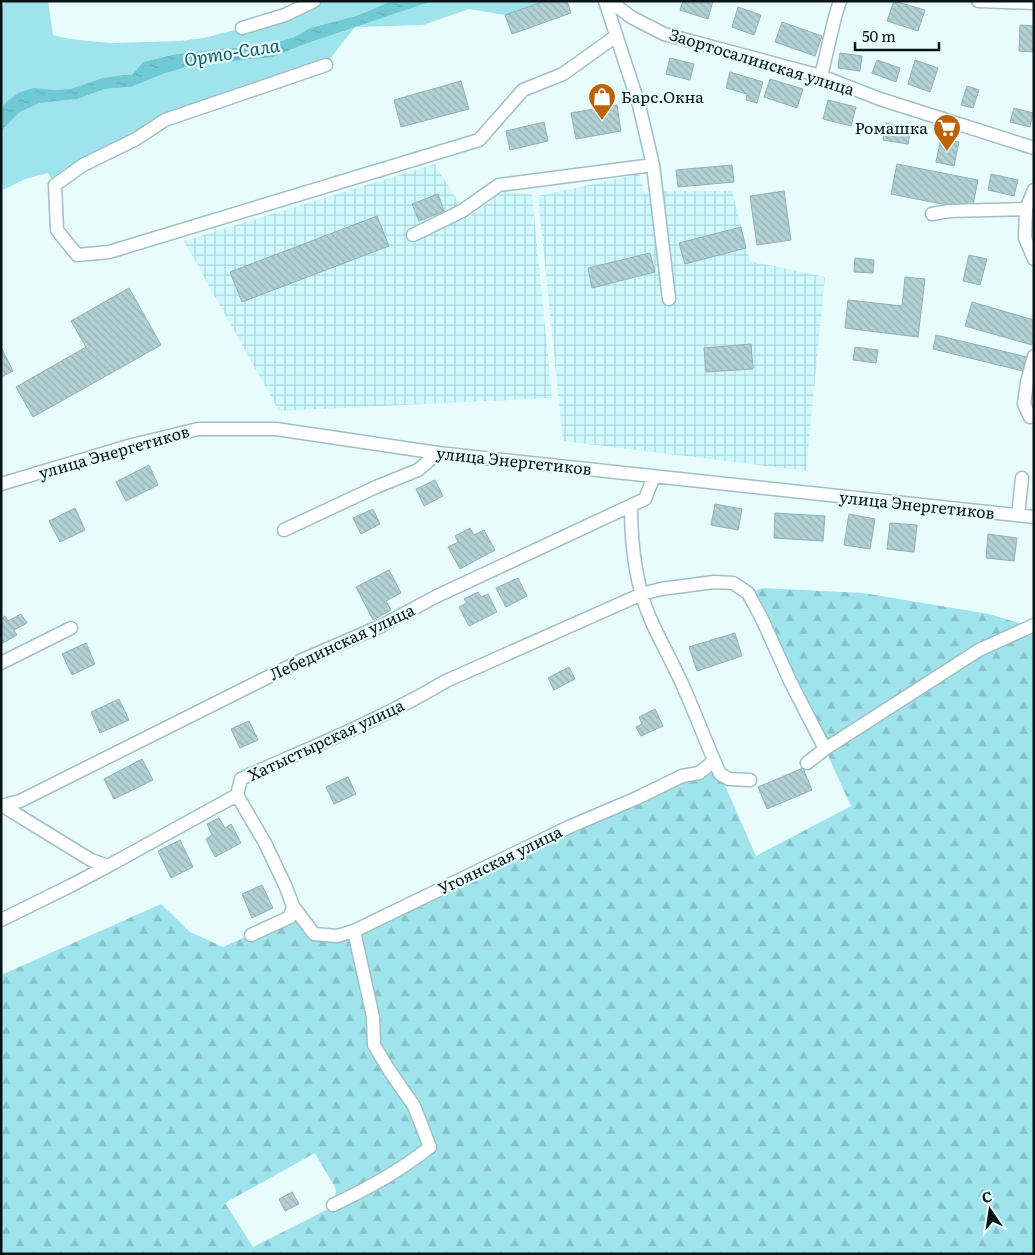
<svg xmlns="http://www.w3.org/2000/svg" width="1035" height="1255" font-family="Literata,serif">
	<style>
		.industrial { fill: url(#industrial-grid) }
		.green { fill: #9fe3ec }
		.forest { fill: url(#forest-firs); fill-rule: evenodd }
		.water { fill: url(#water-ripples) }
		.building { fill: url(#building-back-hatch); stroke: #92b1b5 }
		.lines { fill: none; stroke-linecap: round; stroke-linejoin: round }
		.minor-casing { stroke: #a0bfc3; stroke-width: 15 }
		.minor { stroke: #fff; stroke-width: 12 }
		.labels { text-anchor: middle; stroke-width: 4.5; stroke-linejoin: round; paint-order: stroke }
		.street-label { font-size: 16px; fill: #071314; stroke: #e8fcfe }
		.poi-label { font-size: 16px; fill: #071314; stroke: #e8fcfe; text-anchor: start }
		.water-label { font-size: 18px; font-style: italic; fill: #0f5d65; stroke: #e8fcfe }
	</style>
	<defs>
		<pattern id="industrial-grid" width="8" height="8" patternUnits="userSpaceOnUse" patternTransform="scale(1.25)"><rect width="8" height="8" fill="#cff9ff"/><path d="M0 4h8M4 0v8" fill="none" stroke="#b0d5da"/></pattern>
		<pattern id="forest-firs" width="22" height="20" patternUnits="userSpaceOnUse" patternTransform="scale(1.25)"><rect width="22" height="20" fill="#9fe3ec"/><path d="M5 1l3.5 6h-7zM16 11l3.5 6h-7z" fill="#87c2ca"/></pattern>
		<pattern id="water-ripples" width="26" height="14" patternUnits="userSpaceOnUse" patternTransform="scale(1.25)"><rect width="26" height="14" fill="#70cad5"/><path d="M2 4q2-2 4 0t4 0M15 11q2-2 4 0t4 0" fill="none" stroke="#60adb6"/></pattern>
		<pattern id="building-back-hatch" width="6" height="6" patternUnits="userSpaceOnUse" patternTransform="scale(1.25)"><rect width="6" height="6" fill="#b2d1d5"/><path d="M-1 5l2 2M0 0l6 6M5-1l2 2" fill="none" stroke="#98b3b6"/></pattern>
	</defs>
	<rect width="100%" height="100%" fill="#e8fcfe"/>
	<path class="industrial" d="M435 164 468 218 502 192 532 194 552 398 279 411 184 241Z
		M639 174 645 194 667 191H732L750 261 825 277 806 471 563 441 538 196Z"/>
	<path class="green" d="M5 1H48L53 35 70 39 110 43 180 41 204 38 242 28 314 1H391L359 15 310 28 294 37 262 47 229 48 176 54 143 62 132 75H122L102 78 70 89 53 90 6 102 1 109V10Z
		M433 1H545L505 15 469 9 423 25 355 27 339 47 326 65 165 120 55 185 48 173 25 179 1 191V131L20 112 40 103 78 99 105 89 131 87 163 74 190 66 273 57 305 44Z"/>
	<path class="forest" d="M763 588 863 593 989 614 1029 626 1034 625V1254H1V975L161 904 190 932 223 947 290 917 293 906 314 934 337 936 699 773 720 774 756 856 851 806 825 749 748 593ZM315 1153 336 1189 334 1206 253 1247 225 1203Z"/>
	<path class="water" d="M391 1H433L305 44 273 57 190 66 163 74 131 87 105 89 78 99 40 103 20 112 1 131V109L6 102 20 92 34 88 53 90 70 89 102 78 122 75H132L143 62 176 54 229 48 262 47 294 37 310 28 359 15Z"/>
	<path class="building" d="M545 1H567L571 13 512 34 505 15Z
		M683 1H713L708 19 680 10Z
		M894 1 925 10 918 31 887 21Z
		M738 7 761 15 754 35 732 27Z
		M782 22 822 36 815 56 775 42Z
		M1020 25 1034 26V52L1019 51Z
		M840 53 862 56 860 71 838 68Z
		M670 58 694 64 690 80 666 74Z
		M877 60 900 68 896 82 872 73Z
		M915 60 938 68 930 92 908 84Z
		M730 72 763 82 757 103 746 100 747 94 726 88Z
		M770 79 803 89 797 108 764 97Z
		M461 81 469 109 401 127 394 100Z
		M967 86 979 90 973 108 961 105Z
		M828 100 856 107 851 126 823 119Z
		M617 105 621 131 576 139 571 113Z
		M1014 108 1033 113 1030 127 1010 122Z
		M544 122 548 141 510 150 506 131Z
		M886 123 911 128 908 144 883 140Z
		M941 138 959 142 954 166 936 162Z
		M897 164 978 180 972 210 891 194Z
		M732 165 734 182 678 187 676 170Z
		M991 174 1018 180 1014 196 988 190Z
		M784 191 791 240 757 245 750 196Z
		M438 194 444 211 419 221 412 204Z
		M377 216 389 246 242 302 230 272Z
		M741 227 746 248 685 264 679 243Z
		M650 253 655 272 592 288 588 268Z
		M969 255 987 259 980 285 963 281Z
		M855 258 874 260 873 273 854 272Z
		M905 277 925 279 918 337 845 328 848 300 902 306Z
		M129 288 161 345 33 417 16 387 86 347 71 321Z
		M972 302 1034 320V338L1032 345 965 326Z
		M936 335 1027 357 1023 371 933 349Z
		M751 344 753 369 706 372 704 348Z
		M1 347 13 371 1 377Z
		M855 347 878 350 876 363 853 360Z
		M149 465 158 485 126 501 116 482Z
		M435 480 443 496 424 506 416 489Z
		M715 504 742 509 738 530 711 525Z
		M75 508 85 530 60 542 49 521Z
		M373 509 380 524 361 534 353 518Z
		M775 513 825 516 823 541 774 538Z
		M849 514 875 519 870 549 844 545Z
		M890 523 917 525 914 552 887 549Z
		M470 528 474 535 484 530 495 550 460 569 448 547 458 542 455 536Z
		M988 534 1017 538 1014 561 986 558Z
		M389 570 401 593 386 601 391 610 373 620 356 587Z
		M518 578 527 596 506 607 496 588Z
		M478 592 481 597 488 594 497 612 469 626 459 607 467 603 464 599Z
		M21 614 27 623 14 630 17 635 1 644V618L5 616 8 621Z
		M735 633 742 656 697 671 689 647Z
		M86 643 95 664 72 675 62 654Z
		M569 667 575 679 554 690 548 678Z
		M119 699 129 720 100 733 91 712Z
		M655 709 663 726 641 736 636 727 642 724 639 717Z
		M249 721 258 740 240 748 231 729Z
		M142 759 153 780 114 799 104 779Z
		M803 768 812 790 767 809 758 787Z
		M348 777 356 794 334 804 326 787Z
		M219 818 225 828 231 824 241 843 215 857 206 839 212 835 207 824Z
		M180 840 193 867 171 878 158 851Z
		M262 885 273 908 252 918 242 894Z
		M292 1192 299 1204 285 1211 279 1199Z"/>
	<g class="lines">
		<defs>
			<path id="minor" d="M605 1 639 105 653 165 669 299
				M610 1 631 17 664 34 821 76 880 99 1034 148
				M978 1 1034 3
				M242 28 285 15 314 1
				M326 65 165 120 136 139 83 165 55 185 57 230 77 255 109 252 479 140 523 90 563 74 616 36
				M821 76 835 17 840 1
				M1026 209 1025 238 1034 259
				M932 214 949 211 1026 209 1034 190
				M413 235 462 211 499 185 653 165
				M1030 417 1024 404 1027 382 1034 356
				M1 484 132 445 198 429H276L438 453 1034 517
				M631 506C631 543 635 583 650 618 660 641 673 663 683 686 696 715 707 745 720 774L729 779 750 780
				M1018 515 1022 478
				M284 530 376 487 418 470 438 453
				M1 663 71 628
				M825 749 979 650 1034 625
				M237 795 265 843 285 885 293 906 290 917 251 935
				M1 806 20 801 302 660 381 626 437 596 645 499 654 476
				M3 806 91 860 108 866 237 795 241 779 249 775C315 746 384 718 446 681L642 594 661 589 714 582 733 583 748 593 762 619 790 681 825 749 807 763
				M293 906 314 934 337 936 354 931 569 827 637 798 682 776 699 773 714 761
				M1 920 70 886 108 866
				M333 1205C367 1189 400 1171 430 1147L414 1106 389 1070 374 1045 373 1017 354 931"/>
		</defs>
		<use href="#minor" class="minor-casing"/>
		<use href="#minor" class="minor"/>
	</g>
	<defs>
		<symbol id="shop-pin" viewBox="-11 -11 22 30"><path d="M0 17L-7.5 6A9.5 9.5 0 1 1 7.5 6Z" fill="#bc6203" stroke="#e8fcfe"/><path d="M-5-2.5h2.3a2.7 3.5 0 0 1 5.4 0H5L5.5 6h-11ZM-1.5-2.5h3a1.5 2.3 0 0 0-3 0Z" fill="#fff"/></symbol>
		<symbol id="supermarket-pin" viewBox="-11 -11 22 30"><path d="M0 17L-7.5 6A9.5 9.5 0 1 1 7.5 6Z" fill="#bc6203" stroke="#e8fcfe"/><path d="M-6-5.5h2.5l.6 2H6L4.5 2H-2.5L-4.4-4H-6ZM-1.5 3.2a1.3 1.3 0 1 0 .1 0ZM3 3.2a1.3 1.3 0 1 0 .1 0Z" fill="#fff"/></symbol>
	</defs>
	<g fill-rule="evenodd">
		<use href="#shop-pin" x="586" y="81" width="32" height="43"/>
		<use href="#supermarket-pin" x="931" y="112" width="32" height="43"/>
	</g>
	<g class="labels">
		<g class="street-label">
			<text transform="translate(762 62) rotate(17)" y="6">Заортосалинская улица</text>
			<text transform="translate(114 452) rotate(-16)" y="6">улица Энергетиков</text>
			<text transform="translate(514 461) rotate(6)" y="6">улица Энергетиков</text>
			<text transform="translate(917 505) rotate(6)" y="6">улица Энергетиков</text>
			<text transform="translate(342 642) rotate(-25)" y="6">Лебединская улица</text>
			<text transform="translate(326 740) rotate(-25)" y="6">Хатыстырская улица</text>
			<text transform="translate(500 860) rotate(-26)" y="6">Угоянская улица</text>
		</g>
		<g class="poi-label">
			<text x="621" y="103">Барс.Окна</text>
			<text x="928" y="134" text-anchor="end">Ромашка</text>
		</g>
		<g class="water-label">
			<text transform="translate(232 53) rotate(-9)" y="6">Орто-Сала</text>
		</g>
	</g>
	<rect width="1035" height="1255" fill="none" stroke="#071314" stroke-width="5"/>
	<g transform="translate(990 1210) rotate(347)" stroke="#e8fcfe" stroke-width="4" paint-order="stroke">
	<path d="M0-4L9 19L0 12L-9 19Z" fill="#071314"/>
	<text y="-8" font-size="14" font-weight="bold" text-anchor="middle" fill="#071314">С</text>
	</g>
	<path d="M855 42v8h84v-8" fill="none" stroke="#071314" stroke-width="2.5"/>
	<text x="862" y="42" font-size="15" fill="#071314" stroke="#e8fcfe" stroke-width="4" paint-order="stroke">50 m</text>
</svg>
